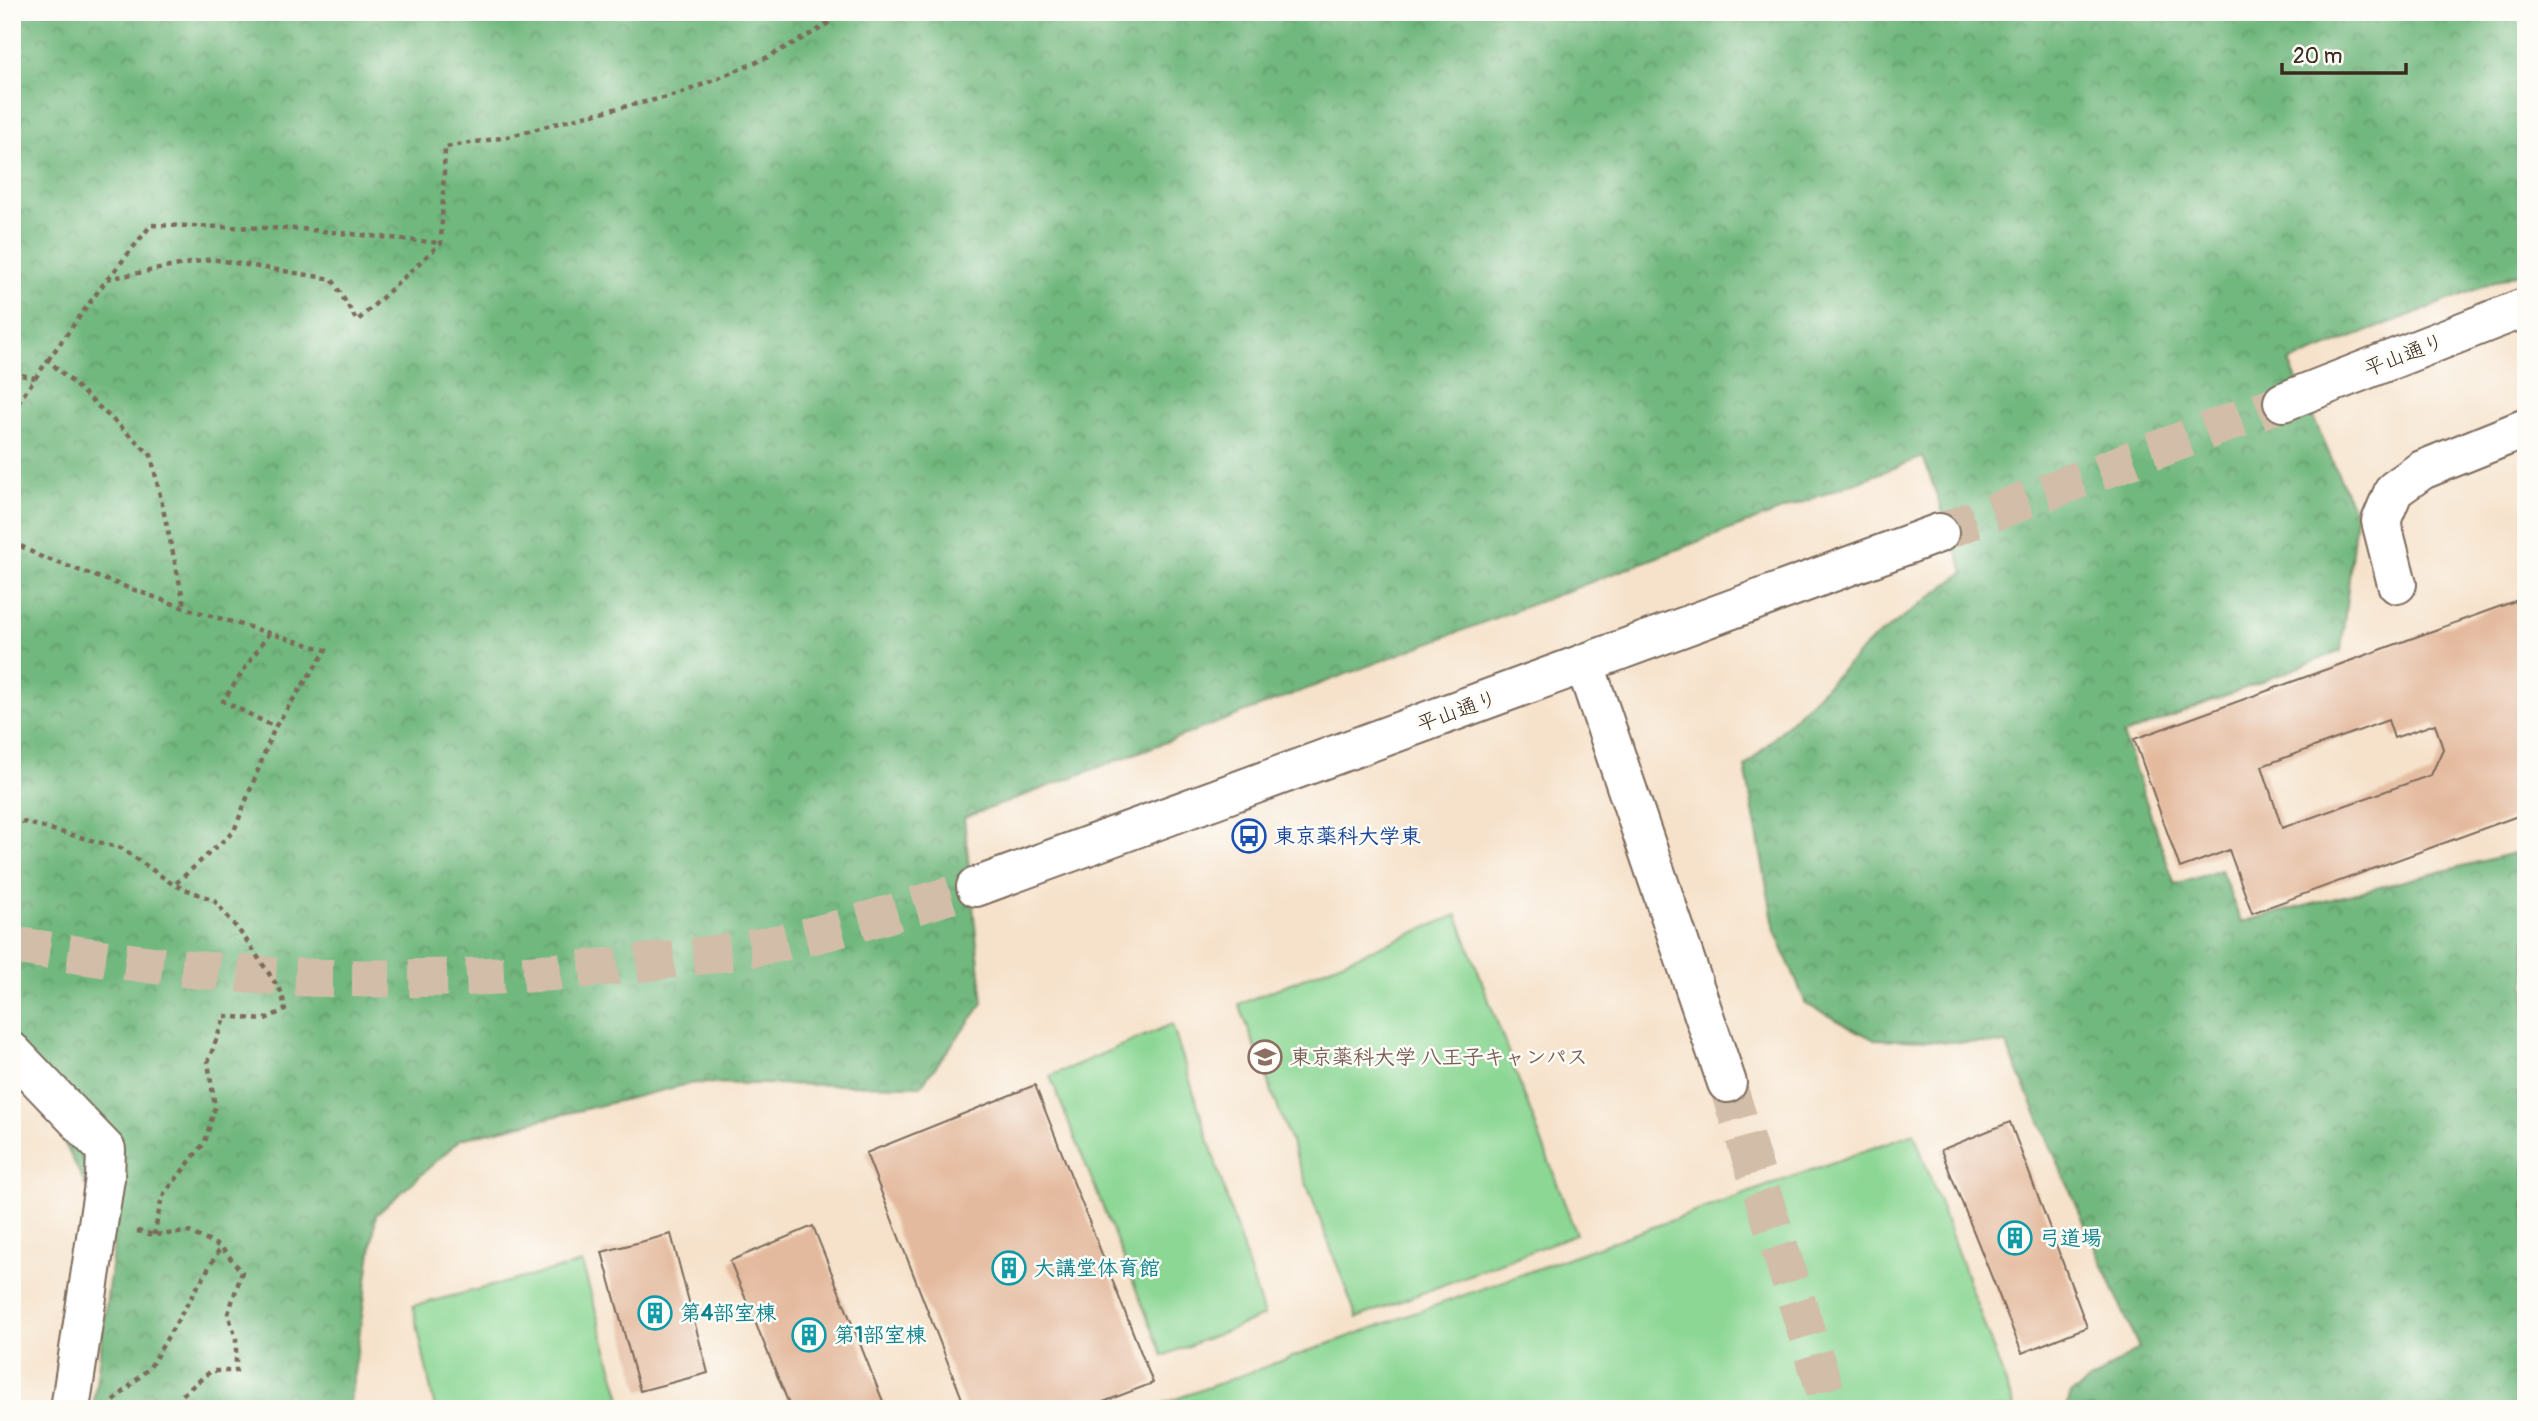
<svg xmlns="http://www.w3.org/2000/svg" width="2538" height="1421" font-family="Pangolin,'Klee One',sans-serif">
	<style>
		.forest { fill: url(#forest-crowns); stroke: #56714e; stroke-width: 2 }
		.pitch { fill: #8cd794; stroke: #648059; stroke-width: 2 }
		.building { fill: #e4ba9e; fill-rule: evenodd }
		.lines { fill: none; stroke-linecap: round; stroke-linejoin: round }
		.minor-tunnel { stroke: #d1bda8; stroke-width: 38; stroke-dasharray: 38 19; stroke-linecap: butt }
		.major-tunnel { stroke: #d1bda8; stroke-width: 38; stroke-dasharray: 38 19; stroke-linecap: butt }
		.minor-casing { stroke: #7c6a5b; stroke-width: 42 }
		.major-casing { stroke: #7c6a5b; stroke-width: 42 }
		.path { stroke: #7c6a5b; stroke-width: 4.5; stroke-dasharray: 5 5; stroke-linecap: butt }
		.minor { stroke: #fff; stroke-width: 38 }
		.major { stroke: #fff; stroke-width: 38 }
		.labels { text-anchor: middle; stroke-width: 5; stroke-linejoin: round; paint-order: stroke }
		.street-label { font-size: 21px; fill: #3b2a1e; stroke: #fdfcf7 }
		.transit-label { font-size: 21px; font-weight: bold; fill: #164399; stroke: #fdfcf7; text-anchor: start }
		.education-label { font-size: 21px; font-weight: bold; fill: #785e54; stroke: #fdfcf7; text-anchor: start }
		.culture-label { font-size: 21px; font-weight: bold; fill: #0d838f; stroke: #fdfcf7; text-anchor: start }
	</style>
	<defs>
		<pattern id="forest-crowns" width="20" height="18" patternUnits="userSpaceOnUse" patternTransform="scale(1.75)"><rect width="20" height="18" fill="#71b87e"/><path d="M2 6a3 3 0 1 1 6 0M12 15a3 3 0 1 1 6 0" fill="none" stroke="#5e9667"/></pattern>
	</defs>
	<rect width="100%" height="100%" fill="#fdfcf7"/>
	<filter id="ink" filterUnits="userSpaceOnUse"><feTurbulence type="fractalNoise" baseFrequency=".0143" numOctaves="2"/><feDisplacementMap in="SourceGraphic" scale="14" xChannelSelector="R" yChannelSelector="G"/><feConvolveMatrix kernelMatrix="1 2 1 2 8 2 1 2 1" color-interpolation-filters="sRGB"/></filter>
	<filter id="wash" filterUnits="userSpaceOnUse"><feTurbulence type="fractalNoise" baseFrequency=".00686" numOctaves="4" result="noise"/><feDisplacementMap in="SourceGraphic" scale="28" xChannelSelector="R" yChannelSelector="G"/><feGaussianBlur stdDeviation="1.57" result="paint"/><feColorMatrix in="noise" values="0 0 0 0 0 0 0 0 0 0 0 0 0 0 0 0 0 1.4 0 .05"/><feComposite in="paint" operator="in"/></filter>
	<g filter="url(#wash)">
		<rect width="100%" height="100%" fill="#f6e2cb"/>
		<path class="forest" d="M12 12H2526V270L2289 362 2356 515 2341 651 2123 735 2175 885 2221 870 2241 922 2526 850V1409H2066L2071 1394 2139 1348 2006 1044 1873 1039 1806 1004 1775 931 1745 767 1871 641 1964 572 1923 457 964 818 983 1003 921 1086 693 1083 461 1139 376 1215 349 1409H93L114 1243 36 1085 12 1068Z"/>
		<path class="pitch" d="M1457 915 1576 1234 1357 1318 1239 1004Z
			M1172 1024 1264 1316 1163 1356 1050 1076Z
			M1914 1133 2015 1409H1148Z
			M582 1263 624 1409H435L413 1306Z"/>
		<g id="blocks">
			<path class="building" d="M2526 597V813L2252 913 2229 850 2180 868 2134 739ZM2388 720 2394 738 2435 724 2443 749 2431 775 2282 828 2262 766Z
				M1035 1085 1153 1383 1085 1409H966L866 1153Z
				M2010 1122 2087 1327 2022 1353 1941 1150Z
				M813 1226 886 1409H791L730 1261Z
				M671 1234 708 1373 640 1391 602 1252Z"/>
		</g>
	</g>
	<g filter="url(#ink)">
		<use href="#blocks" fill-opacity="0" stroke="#7c6a5b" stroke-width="2"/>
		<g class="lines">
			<path class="minor-tunnel" d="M1727 1083 1831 1409"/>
			<path class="major-tunnel" d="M1939 533 2283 402
				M12 945C118 961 226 977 334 978 436 980 539 976 640 963 693 957 746 951 798 939 858 925 917 905 976 887"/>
			<defs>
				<path id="minor" d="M2397 584 2381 521 2394 490 2422 470 2526 428
					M1585 665 1727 1083
					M12 1052 106 1150 105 1178 70 1409"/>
				<path id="major" d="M2283 402 2526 307
					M976 887 1939 533"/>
			</defs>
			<use href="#minor" class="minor-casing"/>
			<use href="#major" class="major-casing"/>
			<path class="path" d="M108 279 151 225 301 229 440 243
				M48 360 107 279 211 259 332 279 357 321 441 243 445 147 507 137 584 116 680 94 764 59 818 30 844 12
				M12 373 35 378
				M12 411 48 360 151 455 185 607
				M12 541 39 556 185 608 326 650 275 727 234 831 174 885
				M269 633 223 701 275 727
				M12 819 121 848 174 885 214 900 245 938 282 993 285 1010 263 1020 225 1016 208 1062 215 1107 205 1142 162 1197 154 1235
				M137 1231 154 1235 189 1232 221 1247 242 1272 228 1314 236 1338V1371H211L182 1395 180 1409
				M114 1401 150 1367 221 1247"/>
			<use href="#minor" class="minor"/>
			<use href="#major" class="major"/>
		</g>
	</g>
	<defs>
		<symbol id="bus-ring" viewBox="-11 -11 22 22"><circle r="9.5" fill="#fdfcf7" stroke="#1a4fb4" stroke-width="1.5"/><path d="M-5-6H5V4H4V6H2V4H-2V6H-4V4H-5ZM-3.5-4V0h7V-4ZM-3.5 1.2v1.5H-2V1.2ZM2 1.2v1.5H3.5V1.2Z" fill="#1a4fb4"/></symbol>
		<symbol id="university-ring" viewBox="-11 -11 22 22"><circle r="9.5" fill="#fdfcf7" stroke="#8d6e63" stroke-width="1.5"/><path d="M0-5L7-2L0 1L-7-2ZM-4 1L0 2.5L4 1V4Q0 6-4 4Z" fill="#8d6e63"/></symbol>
		<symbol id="building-ring" viewBox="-11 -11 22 22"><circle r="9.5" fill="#fdfcf7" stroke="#0f9aa8" stroke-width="1.5"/><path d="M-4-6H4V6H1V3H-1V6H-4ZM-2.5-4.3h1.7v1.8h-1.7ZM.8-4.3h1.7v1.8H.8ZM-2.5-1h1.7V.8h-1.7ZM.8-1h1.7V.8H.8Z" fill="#0f9aa8"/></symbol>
	</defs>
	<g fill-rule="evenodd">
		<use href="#bus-ring" x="1230" y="817" width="38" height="38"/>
		<use href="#university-ring" x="1246" y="1038" width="38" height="38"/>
		<use href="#building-ring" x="1996" y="1219" width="38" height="38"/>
		<use href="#building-ring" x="990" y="1249" width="38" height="38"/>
		<use href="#building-ring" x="636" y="1294" width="38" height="38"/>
		<use href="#building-ring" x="790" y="1316" width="38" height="38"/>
	</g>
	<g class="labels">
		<g class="street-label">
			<text transform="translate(2404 355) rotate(-21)" y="7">平山通り</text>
			<text transform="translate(1457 711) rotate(-20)" y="7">平山通り</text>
		</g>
		<g class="transit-label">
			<text x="1274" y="843">東京薬科大学東</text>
		</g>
		<g class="education-label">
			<text x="1290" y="1064">東京薬科大学 八王子キャンパス</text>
		</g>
		<g class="culture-label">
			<text x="2039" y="1245">弓道場</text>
			<text x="1034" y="1275">大講堂体育館</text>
			<text x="680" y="1320">第4部室棟</text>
			<text x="834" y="1342">第1部室棟</text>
		</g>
	</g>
	<rect width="2538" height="1421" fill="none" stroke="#fdfcf7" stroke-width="42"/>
	<path d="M2282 63v10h124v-10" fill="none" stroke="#3b2a1e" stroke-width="3.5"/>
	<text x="2293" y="63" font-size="21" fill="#3b2a1e" stroke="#fdfcf7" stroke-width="5" paint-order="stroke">20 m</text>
</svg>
